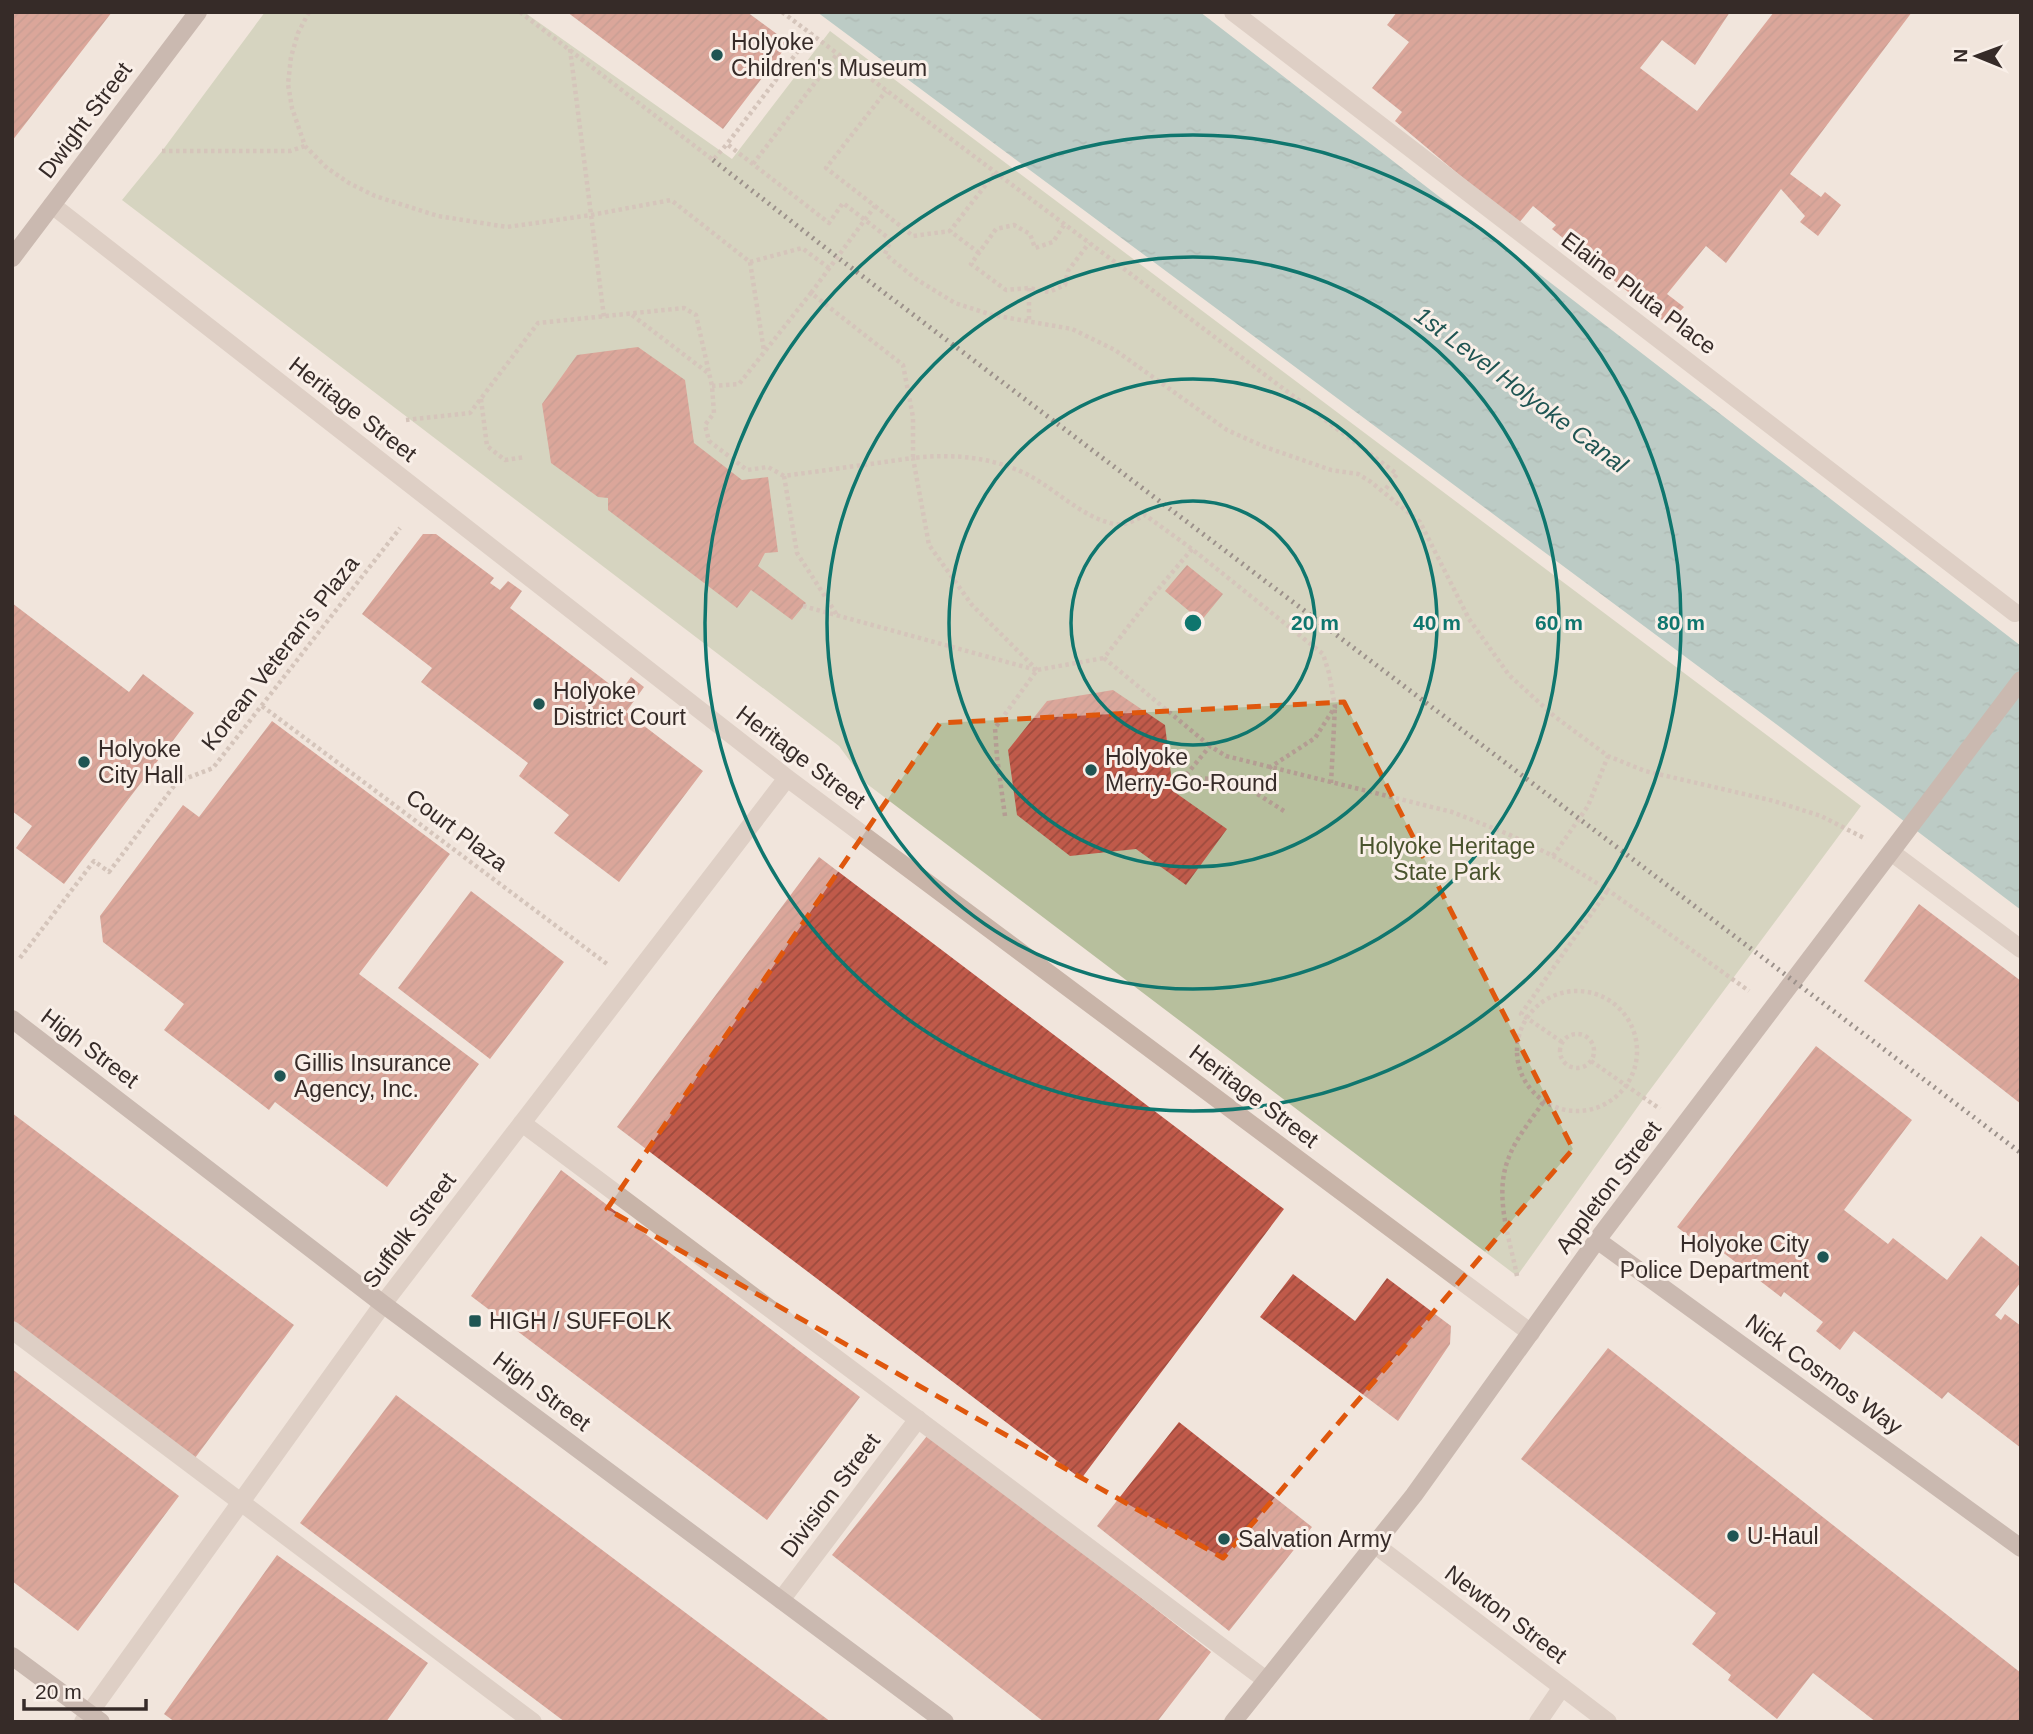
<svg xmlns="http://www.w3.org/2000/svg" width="2033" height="1734" font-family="Helvetica,sans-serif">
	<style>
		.green { fill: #b7bf9d }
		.water { fill: url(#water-ripples) }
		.building { fill: url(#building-hatch) }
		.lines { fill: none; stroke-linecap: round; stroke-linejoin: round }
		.path { stroke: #b49d93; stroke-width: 4.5; stroke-dasharray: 3.5 3.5; stroke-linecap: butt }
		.lane { stroke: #c8b4a8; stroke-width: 18 }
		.street { stroke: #c8b4a8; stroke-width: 18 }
		.secondary { stroke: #9c837a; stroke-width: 18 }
		.rail { stroke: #362b28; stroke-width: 5; stroke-dasharray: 2 5; stroke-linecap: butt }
		.marked { fill: none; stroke: #df570d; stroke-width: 5; stroke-dasharray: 14 9; stroke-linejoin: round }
		.ring { fill: none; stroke: #0f766e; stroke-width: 3.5 }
		.poi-dot { fill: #205553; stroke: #f9efe8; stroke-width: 2.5 }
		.labels { text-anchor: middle; stroke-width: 6; stroke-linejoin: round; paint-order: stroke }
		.poi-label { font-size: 23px; fill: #362b28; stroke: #f9efe8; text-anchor: start }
		.street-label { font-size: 23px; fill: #362b28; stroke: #f9efe8 }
		.park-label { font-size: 23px; fill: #49532d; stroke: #f9efe8 }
		.water-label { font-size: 24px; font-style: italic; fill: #205553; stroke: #f9efe8 }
		.centre { fill: #0f766e; stroke: #f9efe8; stroke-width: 3.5 }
		.ring-label { font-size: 21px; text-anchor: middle; font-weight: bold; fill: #0f766e; stroke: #f9efe8; stroke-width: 6; stroke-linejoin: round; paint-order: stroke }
	</style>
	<defs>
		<pattern id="water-ripples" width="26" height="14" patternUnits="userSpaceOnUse" patternTransform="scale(1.75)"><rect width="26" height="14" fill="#7caca9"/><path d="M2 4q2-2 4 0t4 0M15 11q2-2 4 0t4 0" fill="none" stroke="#668c8a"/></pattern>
		<pattern id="building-hatch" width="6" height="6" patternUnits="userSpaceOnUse" patternTransform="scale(1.75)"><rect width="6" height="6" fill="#c05a4a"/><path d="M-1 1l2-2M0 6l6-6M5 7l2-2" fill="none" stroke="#9d4b3e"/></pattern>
	</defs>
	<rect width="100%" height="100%" fill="#f1e5dc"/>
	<path class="green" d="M265 12H524L732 159 830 31 1861 806 1644 1098 1517 1276 867 784 839 746 122 200 162 151Z"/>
	<path class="water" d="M817 12H1200L2021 646V910L1776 724Z"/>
	<path class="building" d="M12 12H112L12 141Z
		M567 12H747L789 43 723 129Z
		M1397 12H1730L1695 65 1662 40 1640 68 1697 111 1774 12H1912L1790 174 1821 197 1825 192 1841 205 1818 236 1800 222 1805 216 1781 189 1726 263 1706 246 1667 294 1684 307 1668 325 1552 229 1556 225 1533 206 1518 224 1395 121 1402 112 1372 88 1409 42 1387 25Z
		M638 347 685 380 694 443 742 480 768 477 778 552 765 553 758 566 806 603 792 620 751 590 737 608 608 510V498L598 497 551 463 542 404 577 355Z
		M423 534H436L494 578 490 583 500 590 508 581 522 591 510 608 620 692 631 677 644 687 626 712 703 771 619 882 554 833 569 815 519 776 528 763 421 682 432 668 362 614Z
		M1187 565 1223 594 1201 621 1165 591Z
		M12 603 129 692 143 674 194 713 64 884 16 848 32 826 12 811Z
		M1113 690 1165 725 1173 791 1227 829 1186 885 1136 849 1070 856 1017 815 1008 750 1047 701Z
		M272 721 450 854 359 974 479 1064 387 1187 275 1102 269 1110 164 1030 184 1004 103 942 100 916 183 805 199 817Z
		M819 857 1284 1209 1081 1479 617 1127Z
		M471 891 564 962 490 1059 398 988Z
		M1919 904 2021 981V1104L1864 981Z
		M1816 1046 1912 1120 1844 1210 1888 1244 1893 1238 1947 1280 1981 1236 2021 1268V1282L1995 1315 2001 1320 2005 1314 2021 1326V1448L1948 1392 1942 1399 1854 1331 1840 1350 1816 1331 1823 1322 1784 1292 1781 1297 1708 1241 1703 1247 1677 1227Z
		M12 1113 294 1325 195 1458 12 1321Z
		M561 1170 860 1397 767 1520 471 1296Z
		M1293 1274 1355 1321 1387 1278 1451 1326 1450 1344 1398 1421 1260 1317Z
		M1608 1348 2021 1673V1722H1876L1813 1673 1777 1719 1728 1680 1731 1675 1692 1644 1716 1613 1521 1459Z
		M12 1369 179 1496 78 1631 12 1581Z
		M396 1395 831 1722H565L300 1523Z
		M1179 1422 1312 1527 1229 1631 1097 1526Z
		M927 1436 967 1462 1211 1652 1157 1722H1044L832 1555Z
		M277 1555 428 1663 386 1722H175L164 1714Z"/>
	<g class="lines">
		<path class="path" d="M309 12 298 33 291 57 288 84 292 108 305 146 327 168 349 183 375 196 438 216 507 227 591 215 671 200 750 262 764 351
			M520 12 713 160 727 144
			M782 12 1397 474 1384 491
			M811 34 727 144 829 223 843 203 891 240 885 254 916 279 955 303 992 315 1072 329 1115 350 1227 430 1265 447 1331 470 1358 474 1371 482 1420 522 1469 619 1509 675 1554 716 1608 756 1645 771 1774 801 1821 816 1866 839
			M570 49 604 317
			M162 151H290L305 146
			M753 164 837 54
			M875 206 913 236 950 231
			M1064 225 1053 242 1035 248 1030 234 1014 225 996 229 971 264 1006 290 1029 288 1049 292 1065 285 1068 271 1089 243
			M979 253 950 231 995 173
			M750 262 802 248 829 268
			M1029 288V322
			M811 293 875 206 826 168 886 91
			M632 315 708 373
			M712 386 739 384 811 293 903 365 913 417V458C948 454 982 456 1015 469 1050 482 1077 516 1114 524 1125 526 1136 520 1145 515L1192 549 1323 654 1329 673 1335 707 1315 738 1269 768
			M481 399 487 446 505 460 525 457
			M406 420 470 413 538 323 684 308 696 315 712 386 714 413 705 425 709 441 747 470 768 467 784 476 913 458 929 545 972 605 1037 670
			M784 476 797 553 837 615
			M1192 549 1149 600 1104 658 1210 746
			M803 606 1036 670
			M262 706 607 964
			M1184 778 1218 779 1240 783 1284 811
			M1331 783 1335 707
			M1173 791 1210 746 1226 756 1452 812 1508 834 1553 856 1608 890 1749 991
			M1005 816 997 757 995 728 1037 670 1104 658
			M1553 856 1588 806 1608 756
			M20 958 94 861 109 872 177 782 213 768 400 528
			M1517 1051a60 60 0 1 1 120 0a60 60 0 1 1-120 0Z
			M1560 1051a17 17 0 1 1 34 0a17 17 0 1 1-34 0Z
			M1562 1042 1521 1014 1608 890
			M1591 1061 1660 1109
			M1517 1276C1510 1239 1493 1195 1509 1157 1516 1138 1532 1119 1544 1101"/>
		<path class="lane" d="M1891 852 2021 949
			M522 1123 1266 1680
			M12 1330 533 1722
			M1538 1722 1562 1687"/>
		<path class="street" d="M1233 12 2015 613
			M52 205 787 778 1531 1333
			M1374 1544 1608 1722
			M781 1600 918 1419
			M83 1722 383 1304 787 778"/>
		<path class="secondary" d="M12 258 198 12
			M12 1019 383 1304 945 1722
			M1597 1240 2021 1548
			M12 1656 101 1722
			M1233 1722 1414 1495 1597 1240 2021 680"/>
		<path class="rail" d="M713 160 837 257 2021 1153"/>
	</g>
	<path d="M0 0H2033V1734H0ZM1344 702 1573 1149 1223 1558 607 1209 940 723Z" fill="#f1e5dc" fill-opacity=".55" fill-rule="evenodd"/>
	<path class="marked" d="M1344 702 1573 1149 1223 1558 607 1209 940 723Z"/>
	<g class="ring">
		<circle cx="1193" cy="623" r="122"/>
		<circle cx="1193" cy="623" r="244"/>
		<circle cx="1193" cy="623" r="366"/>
		<circle cx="1193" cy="623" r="488"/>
	</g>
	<g class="poi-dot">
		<circle cx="717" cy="55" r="7"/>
		<circle cx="539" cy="704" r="7"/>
		<circle cx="84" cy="762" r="7"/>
		<circle cx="1091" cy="770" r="7"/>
		<circle cx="280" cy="1076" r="7"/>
		<circle cx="1823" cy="1257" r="7"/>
		<rect x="468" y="1314" width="14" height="14" rx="3.5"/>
		<circle cx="1733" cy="1536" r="7"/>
		<circle cx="1224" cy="1539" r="7"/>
	</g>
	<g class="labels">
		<g class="poi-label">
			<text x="731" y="50">Holyoke<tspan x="731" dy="26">Children's Museum</tspan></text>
			<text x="553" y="699">Holyoke<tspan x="553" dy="26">District Court</tspan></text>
			<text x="98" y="757">Holyoke<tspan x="98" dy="26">City Hall</tspan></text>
			<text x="1105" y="765">Holyoke<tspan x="1105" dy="26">Merry-Go-Round</tspan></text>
			<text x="294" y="1071">Gillis Insurance<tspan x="294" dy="26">Agency, Inc.</tspan></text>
			<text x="1809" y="1252" text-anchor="end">Holyoke City<tspan x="1809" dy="26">Police Department</tspan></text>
			<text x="489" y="1329">HIGH / SUFFOLK</text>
			<text x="1747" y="1544">U-Haul</text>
			<text x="1238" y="1547">Salvation Army</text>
		</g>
		<g class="street-label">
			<text transform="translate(85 120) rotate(-53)" y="8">Dwight Street</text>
			<text transform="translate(1639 293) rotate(37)" y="8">Elaine Pluta Place</text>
			<text transform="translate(353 409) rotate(38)" y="8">Heritage Street</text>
			<text transform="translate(280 653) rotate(-52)" y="8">Korean Veteran's Plaza</text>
			<text transform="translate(801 757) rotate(37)" y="8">Heritage Street</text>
			<text transform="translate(457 830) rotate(37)" y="8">Court Plaza</text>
			<text transform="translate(90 1048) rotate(37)" y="8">High Street</text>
			<text transform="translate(1254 1096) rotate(37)" y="8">Heritage Street</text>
			<text transform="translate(1608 1187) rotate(-53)" y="8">Appleton Street</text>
			<text transform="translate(409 1230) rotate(-53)" y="8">Suffolk Street</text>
			<text transform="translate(1824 1374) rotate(36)" y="8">Nick Cosmos Way</text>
			<text transform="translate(542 1391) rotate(37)" y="8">High Street</text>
			<text transform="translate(830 1495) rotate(-53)" y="8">Division Street</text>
			<text transform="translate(1506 1614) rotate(37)" y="8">Newton Street</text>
		</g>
		<g class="park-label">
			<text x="1447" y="854">Holyoke Heritage<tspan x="1447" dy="26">State Park</tspan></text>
		</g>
		<g class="water-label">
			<text transform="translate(1521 390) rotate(37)" y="8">1st Level Holyoke Canal</text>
		</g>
	</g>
	<circle cx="1193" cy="623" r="10" class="centre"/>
	<g class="ring-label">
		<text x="1315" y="630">20 m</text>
		<text x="1437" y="630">40 m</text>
		<text x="1559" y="630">60 m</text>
		<text x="1681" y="630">80 m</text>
	</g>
	<rect width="2033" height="1734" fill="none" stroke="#362b28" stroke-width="28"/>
	<g transform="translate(1977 56) rotate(271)" stroke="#f9efe8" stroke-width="5" paint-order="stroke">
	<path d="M0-5L12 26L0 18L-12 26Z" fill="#362b28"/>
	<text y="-10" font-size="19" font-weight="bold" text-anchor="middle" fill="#362b28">N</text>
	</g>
	<path d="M24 1699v10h122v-10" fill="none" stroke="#362b28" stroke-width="3.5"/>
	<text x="35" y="1699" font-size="21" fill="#362b28" stroke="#f9efe8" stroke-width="5" paint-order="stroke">20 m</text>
</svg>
